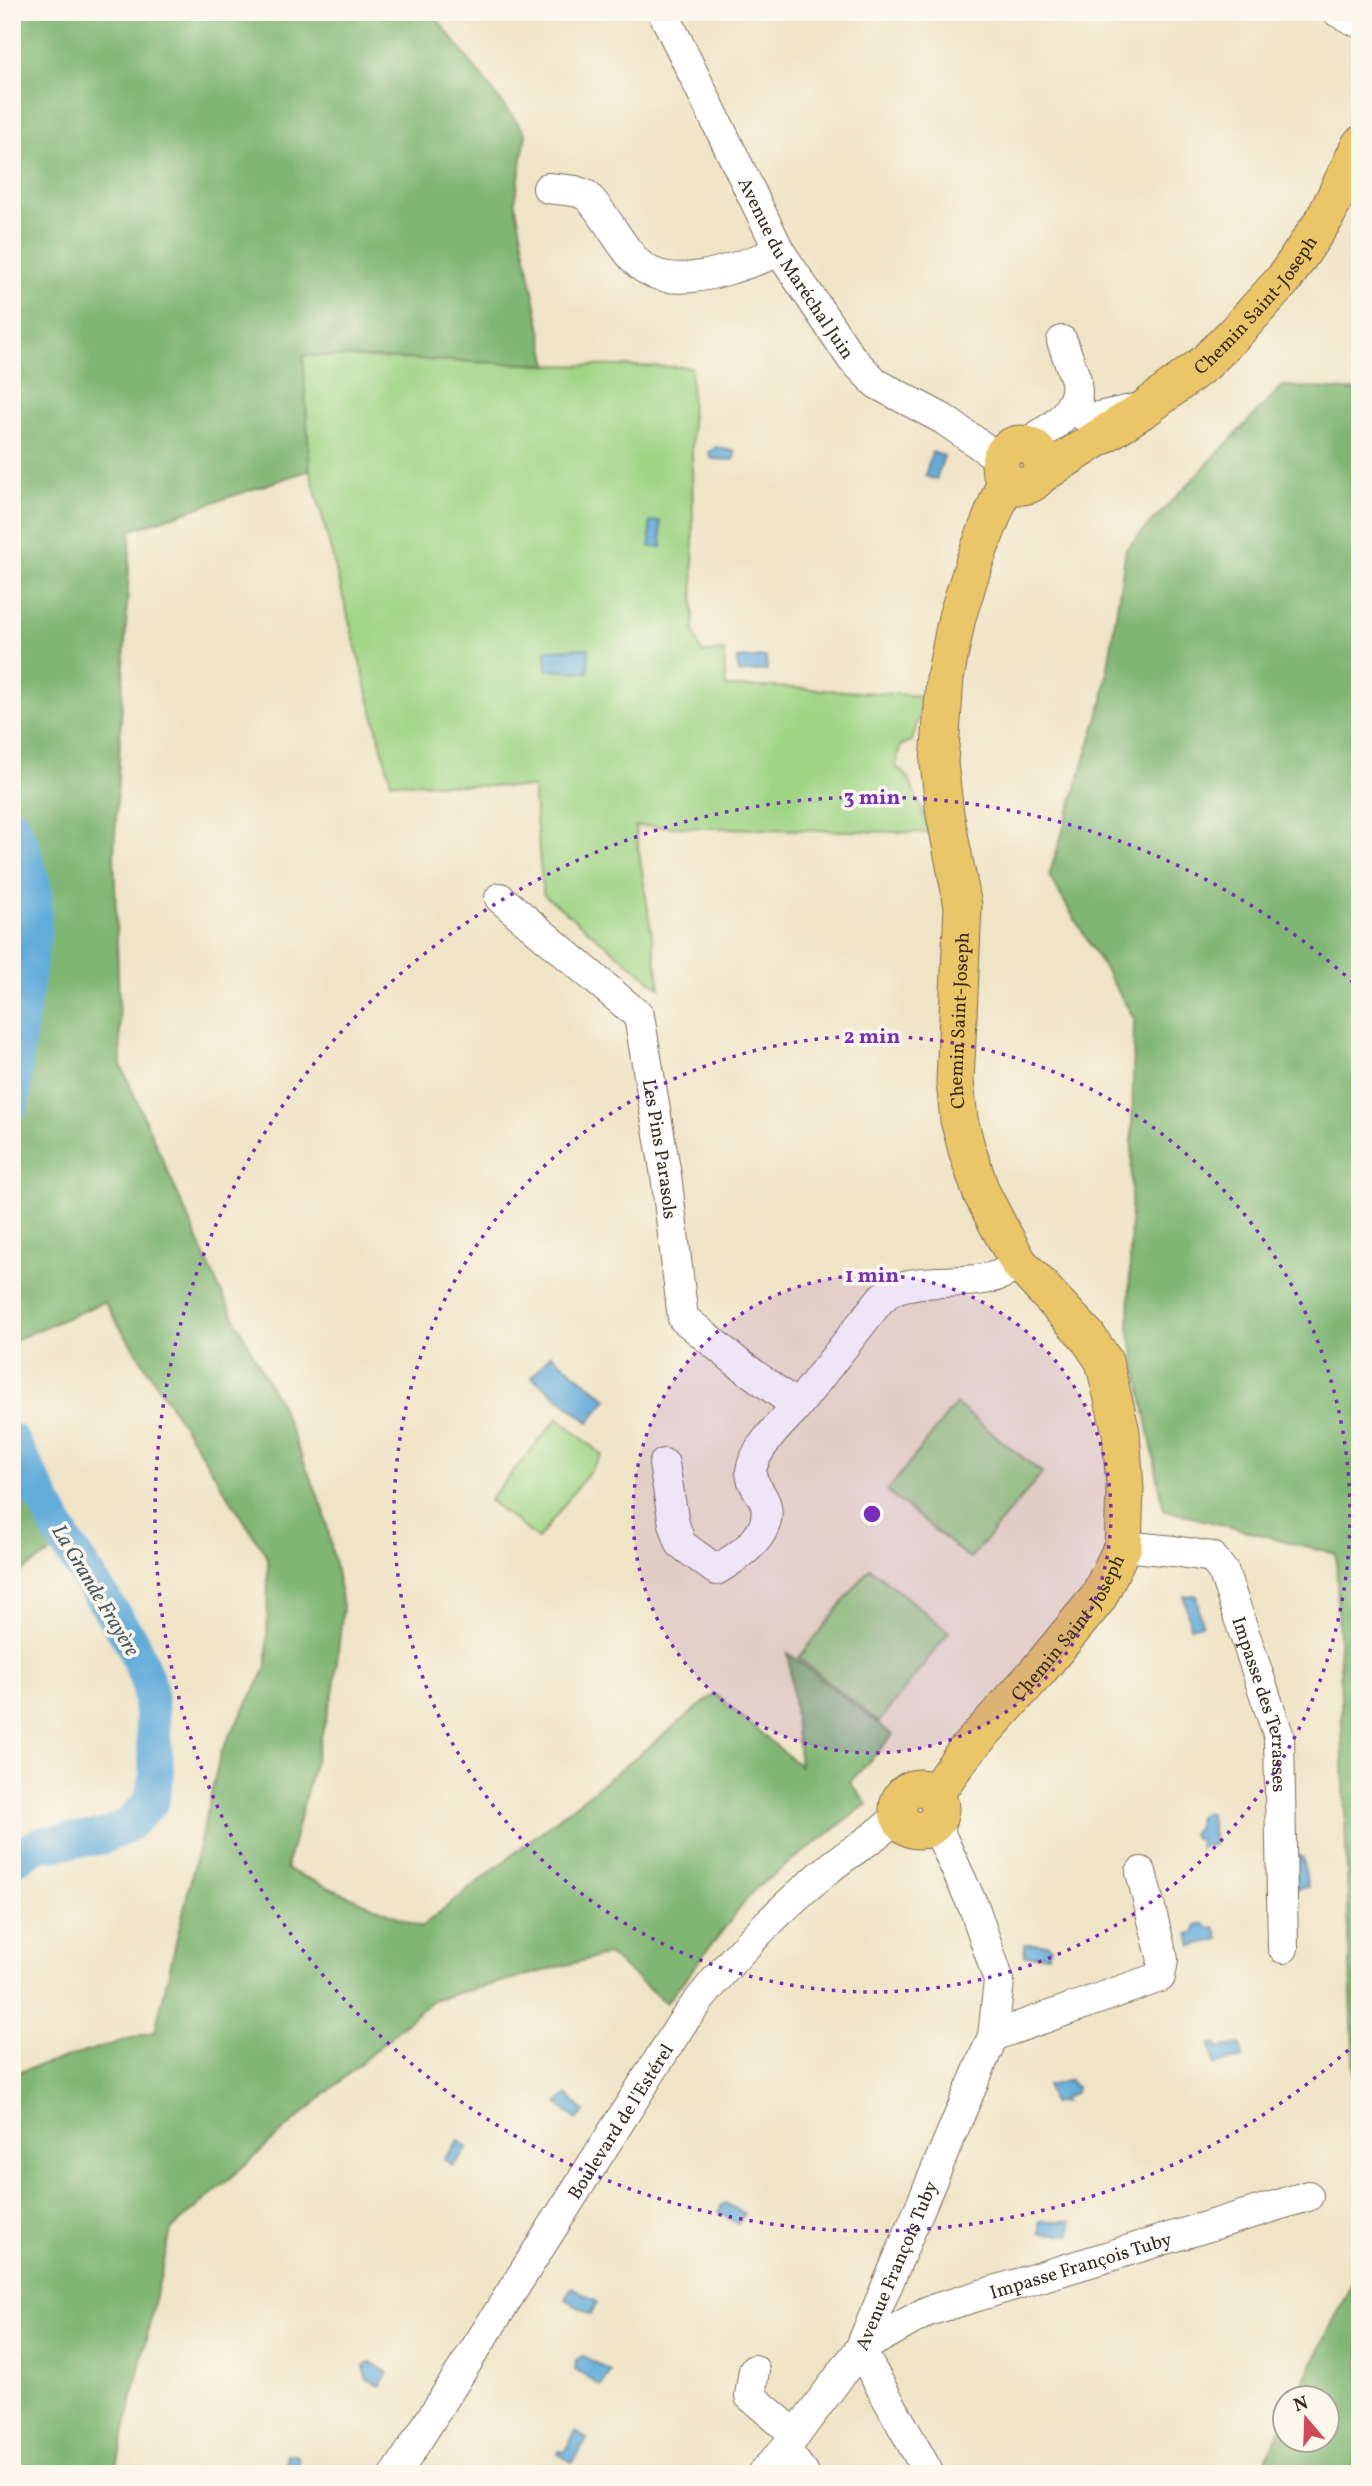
<svg xmlns="http://www.w3.org/2000/svg" width="1372" height="2486" font-family="Vollkorn,serif">
	<style>
		.green { fill: #a0d586; stroke: #6e8052; stroke-width: 2 }
		.forest { fill: #80b673; stroke: #5e7048; stroke-width: 2 }
		.water { fill: #62acda; stroke: #4e6b7c; stroke-width: 2 }
		.lines { fill: none; stroke-linecap: round; stroke-linejoin: round }
		.river { stroke: #62acda; stroke-width: 35 }
		.minor-casing { stroke: #7a6b59; stroke-width: 32 }
		.major-casing { stroke: #7a6b59; stroke-width: 39 }
		.minor { stroke: #fff; stroke-width: 30 }
		.major { stroke: #ebc669; stroke-width: 37 }
		.ring { fill: none; stroke: #7b2cbf; stroke-width: 3.5; stroke-dasharray: 3.5 7 }
		.labels { text-anchor: middle; stroke-width: 7; stroke-linejoin: round; paint-order: stroke }
		.street-label { font-size: 19px; fill: #3b2a1e; stroke: #fbf7ec }
		.water-label { font-size: 21px; font-style: italic; fill: #495860; stroke: #fbf7ec }
		.centre { fill: #7b2cbf; stroke: #fbf7ec; stroke-width: 3.5 }
		.ring-label { font-size: 21px; text-anchor: middle; font-weight: bold; fill: #7b2cbf; stroke: #fbf7ec; stroke-width: 7; stroke-linejoin: round; paint-order: stroke }
	</style>
	<rect width="100%" height="100%" fill="#fbf7ec"/>
	<filter id="ink" filterUnits="userSpaceOnUse"><feTurbulence type="fractalNoise" baseFrequency=".0143" numOctaves="2"/><feDisplacementMap in="SourceGraphic" scale="14" xChannelSelector="R" yChannelSelector="G"/><feConvolveMatrix kernelMatrix="1 2 1 2 8 2 1 2 1" color-interpolation-filters="sRGB"/></filter>
	<filter id="wash" filterUnits="userSpaceOnUse"><feTurbulence type="fractalNoise" baseFrequency=".00686" numOctaves="4" result="noise"/><feDisplacementMap in="SourceGraphic" scale="28" xChannelSelector="R" yChannelSelector="G"/><feGaussianBlur stdDeviation="1.57" result="paint"/><feColorMatrix in="noise" values="0 0 0 0 0 0 0 0 0 0 0 0 0 0 0 0 0 1.4 0 .05"/><feComposite in="paint" operator="in"/></filter>
	<g filter="url(#wash)">
		<rect width="100%" height="100%" fill="#f0e4c6"/>
		<path class="green" d="M303 355 548 365 691 367 694 629 696 639 702 653 724 651 726 687H777L925 696 912 741 900 746 896 766 909 779 931 833 635 826 660 988 543 894 533 788 391 782 310 470Z
			M956 1404 1042 1473 970 1559 887 1491Z
			M558 1418 602 1455 538 1539 489 1500Z
			M870 1568 949 1632 879 1722 799 1658Z"/>
		<path class="forest" d="M12 12H432L526 134 515 202 548 365 303 355 310 470 131 530 114 855 121 1065 219 1288 279 1403 324 1510 343 1606 334 1688 286 1869 421 1927 715 1694 800 1766 788 1653 893 1735 850 1782 867 1804 755 1889 666 2003 608 1954 432 2000 171 2230 115 2474H12V2074L155 2031 221 1752 267 1667 268 1558 104 1302 12 1341Z
			M1282 386 1360 391V2085L1354 2077 1336 1554 1164 1510 1129 1328 1134 1018 1049 876 1103 700 1126 549Z
			M12 1429 58 1548 12 1578Z
			M1360 2266V2474H1259L1284 2422V2440H1326V2398H1296Z"/>
		<path class="water" d="M716 447 735 452 734 460 712 459 709 452Z
			M932 452 944 456 936 480 925 476Z
			M660 521 662 547H650V522Z
			M589 648 588 672 547 670 546 650Z
			M766 657 767 670 738 673 737 659Z
			M551 1354 607 1399 589 1422 532 1377Z
			M1196 1595 1202 1624 1190 1627 1184 1596Z
			M1206 1812 1210 1816 1214 1845 1204 1846 1200 1849 1199 1840 1195 1839 1192 1834 1197 1829 1199 1816Z
			M1297 1855 1303 1858 1308 1887 1296 1889 1294 1856Z
			M1204 1923 1210 1928 1215 1927 1219 1939 1192 1946 1189 1934 1195 1932 1196 1925Z
			M1024 1944H1048L1051 1948 1048 1955 1025 1956Z
			M1217 2043 1218 2048 1240 2044 1243 2058 1215 2064 1210 2044Z
			M1070 2080V2082L1077 2087 1076 2092 1062 2099 1064 2102 1052 2103 1047 2086Z
			M567 2095 585 2112 576 2120 558 2103Z
			M459 2141 468 2148 453 2166 444 2159Z
			M726 2203 744 2214 738 2224 719 2212 721 2206Z
			M1040 2221H1071L1070 2235 1040 2233Z
			M572 2287 597 2302 591 2314 565 2299Z
			M584 2356 611 2372 601 2386 575 2370 576 2360Z
			M371 2362 388 2373 380 2386 366 2378 364 2366Z
			M576 2432 587 2439 572 2462 558 2454 559 2451 564 2452Z
			M288 2454H295L298 2456 300 2474H288L286 2456Z"/>
		<g class="lines">
			<path class="river" d="M12 824 23 849 35 893 34 931 17 1046 12 1104
				M12 1441 66 1543 133 1644 149 1686 157 1775 151 1802 128 1825 103 1837 41 1844 12 1859"/>
		</g>
	</g>
	<g filter="url(#ink)">
		<g class="lines">
			<defs>
				<g id="minor">
					<path id="s1" d="M663 12 780 252 852 359 877 384 943 419 1000 459"/>
					<path d="M1338 12 1360 23"/>
					<path d="M548 188 575 191 586 195C605 213 616 239 634 259 668 299 739 265 780 252"/>
					<path d="M1062 341 1076 380 1077 405 1083 415 1089 419 1136 409"/>
					<path d="M1024 444C1049 430 1068 420 1077 391"/>
					<path id="s2" d="M500 898 639 1016 666 1175 683 1318 737 1362 797 1406 880 1300C884 1297 888 1292 893 1290 930 1273 988 1293 1019 1263"/>
					<path d="M664 1464 674 1524 681 1544 716 1570C737 1558 772 1536 766 1506 763 1492 747 1482 752 1466 759 1444 781 1424 797 1406"/>
					<path id="s3" d="M1123 1546 1174 1551 1212 1557 1224 1573 1279 1737 1283 1948"/>
					<path d="M993 2036 1160 1977 1163 1960 1141 1872"/>
					<path d="M754 2370 750 2396 796 2435"/>
					<path d="M785 2449 804 2474"/>
					<path id="s4" d="M396 2474 682 2023C725 1964 770 1917 826 1871 850 1851 878 1837 899 1815"/>
					<path id="s5" d="M762 2474 785 2449 860 2349 993 2036 999 1981 975 1910 935 1823"/>
					<path id="s6" d="M929 2474 860 2349 928 2311 1308 2196"/>
				</g>
				<g id="major">
					<circle cx="1021" cy="465" r="21"/>
					<path id="s7" d="M1039 476 1147 407 1205 363 1235 333 1284 279 1325 218 1360 145"/>
					<circle cx="919" cy="1809" r="21"/>
					<path id="s8" d="M934 1795 964 1753 1038 1671 1098 1598 1123 1546 1125 1489 1121 1432 1104 1361 1087 1336 1019 1263 999 1227 981 1192 967 1150 959 1120 955 1082 963 906 945 814 939 763 945 678 957 617 975 560 1006 481"/>
				</g>
			</defs>
			<use href="#minor" class="minor-casing"/>
			<use href="#major" class="major-casing"/>
			<use href="#minor" class="minor"/>
			<use href="#major" class="major"/>
		</g>
	</g>
	<circle cx="872" cy="1514" r="239" fill="#7b2cbf" fill-opacity=".12"/>
	<g class="ring">
		<circle cx="872" cy="1514" r="239"/>
		<circle cx="872" cy="1514" r="478"/>
		<path d="M1356 2043A717 717 0 1 1 1356 985"/>
	</g>
	<g class="labels">
		<g class="street-label">
			<text dy="7" stroke="none"><textPath href="#s1" startOffset="289">Avenue du Maréchal Juin</textPath></text>
			<text dy="7" stroke="none"><textPath href="#s7" startOffset="278">Chemin Saint-Joseph</textPath></text>
			<text dy="7" stroke="none"><textPath href="#s8" startOffset="887">Chemin Saint-Joseph</textPath></text>
			<text dy="7" stroke="none"><textPath href="#s2" startOffset="317">Les Pins Parasols</textPath></text>
			<text dy="7" stroke="none"><textPath href="#s8" startOffset="215">Chemin Saint-Joseph</textPath></text>
			<text dy="7" stroke="none"><textPath href="#s3" startOffset="247">Impasse des Terrasses</textPath></text>
			<text dy="7" stroke="none"><textPath href="#s4" startOffset="418">Boulevard de l'Estérel</textPath></text>
			<text dy="7" stroke="none"><textPath href="#s5" startOffset="250">Avenue François Tuby</textPath></text>
			<text dy="7" stroke="none"><textPath href="#s6" startOffset="380">Impasse François Tuby</textPath></text>
		</g>
		<g class="water-label">
			<text transform="translate(96 1590) rotate(59)" y="7">La Grande Frayère</text>
		</g>
	</g>
	<circle cx="872" cy="1514" r="10" class="centre"/>
	<g class="ring-label">
		<text x="872" y="804">3 min</text>
		<text x="872" y="1043">2 min</text>
		<text x="872" y="1282">1 min</text>
	</g>
	<rect width="1372" height="2486" fill="none" stroke="#fbf7ec" stroke-width="42"/>
	<g transform="translate(1306 2419) rotate(341)"><circle r="33" fill="#fbf7ec" stroke="#aea59a" stroke-width="2"/>
	<path d="M0-5L12 26L0 18L-12 26Z" fill="#d1495b"/>
	<text y="-10" font-size="19" font-weight="bold" text-anchor="middle" fill="#3b2a1e">N</text>
	</g>
</svg>
